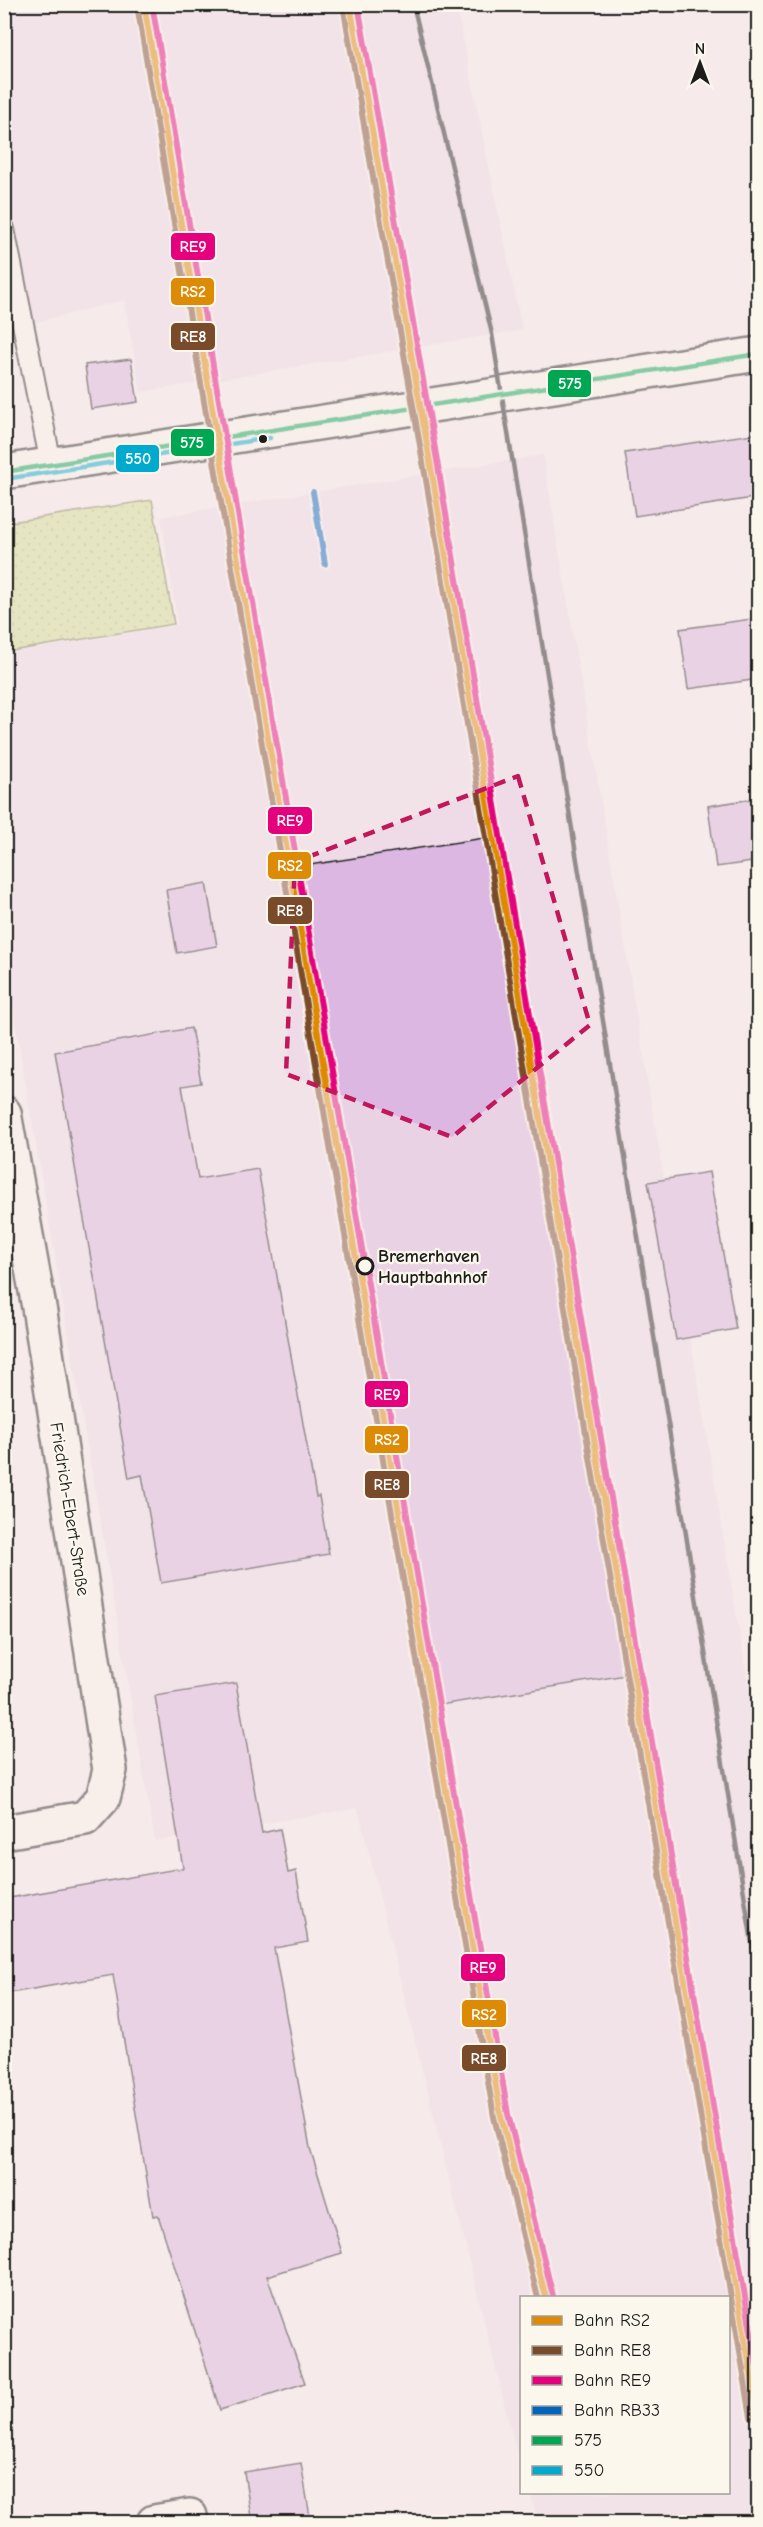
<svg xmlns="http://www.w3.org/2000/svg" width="763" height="2527" font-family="'Comic Neue',sans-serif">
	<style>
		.built { fill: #eedbe7 }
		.park { fill: url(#park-dots); stroke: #787e57; stroke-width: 1.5 }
		.building { fill: #dcb7e1; stroke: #1c1c1c; stroke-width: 1.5 }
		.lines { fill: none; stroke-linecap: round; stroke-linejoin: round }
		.service-casing { stroke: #1c1c1c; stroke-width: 24 }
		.minor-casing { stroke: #1c1c1c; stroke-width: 38 }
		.service { stroke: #fbf7ec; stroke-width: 20 }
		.minor { stroke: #fbf7ec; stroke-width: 33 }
		.rail { stroke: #1c1c1c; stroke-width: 4.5 }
		.bus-1-casing { stroke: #fbf7ec; stroke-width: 9 }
		.bus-2-casing { stroke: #fbf7ec; stroke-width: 9 }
		.bus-1 { stroke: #00a651; stroke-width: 4.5 }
		.bus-2 { stroke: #00a9ce; stroke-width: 4.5 }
		.rail-1-casing { stroke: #fbf7ec; stroke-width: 10 }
		.rail-2-casing { stroke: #fbf7ec; stroke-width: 10 }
		.rail-3-casing { stroke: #fbf7ec; stroke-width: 10 }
		.rail-4-casing { stroke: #fbf7ec; stroke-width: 10 }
		.rail-1 { stroke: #dd8a04; stroke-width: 6 }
		.rail-2 { stroke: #7a4b2a; stroke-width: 6 }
		.rail-3 { stroke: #e5007d; stroke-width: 6 }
		.rail-4 { stroke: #0065bd; stroke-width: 6 }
		.marked { fill: none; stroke: #c2185b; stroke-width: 4.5; stroke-dasharray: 12 8; stroke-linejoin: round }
		.bus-dot { fill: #1c1c1c; stroke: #fbf7ec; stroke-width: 2 }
		.stop-dot { fill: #fbf7ec; stroke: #1c1c1c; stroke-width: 3 }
		.labels { text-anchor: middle; stroke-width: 4.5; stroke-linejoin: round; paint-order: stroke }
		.stop-label { font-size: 18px; font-weight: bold; fill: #1c1c1c; stroke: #fbf7ec; text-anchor: start }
		.street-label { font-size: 18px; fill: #1c1c1c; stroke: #fbf7ec }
		.line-badge { stroke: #fbf7ec; stroke-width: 2 }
		.badge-label { font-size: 16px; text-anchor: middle; font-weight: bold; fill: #fff }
	</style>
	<defs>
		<pattern id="park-dots" width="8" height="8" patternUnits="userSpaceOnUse" patternTransform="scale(1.5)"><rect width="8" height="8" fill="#d3df92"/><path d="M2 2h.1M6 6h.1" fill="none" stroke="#b5bf7d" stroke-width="1.8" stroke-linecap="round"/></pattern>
	</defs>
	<rect width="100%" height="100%" fill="#f5eaea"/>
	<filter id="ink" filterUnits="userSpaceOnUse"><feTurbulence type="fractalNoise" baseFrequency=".0167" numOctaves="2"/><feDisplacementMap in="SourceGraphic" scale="12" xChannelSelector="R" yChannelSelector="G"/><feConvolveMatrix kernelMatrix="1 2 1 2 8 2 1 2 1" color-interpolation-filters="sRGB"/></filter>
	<g filter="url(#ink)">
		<path class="built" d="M5 5H456L522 330 141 392 124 300 5 330Z
			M543 455 758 1744V2522H539L530 2493 728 2492V2298H522L521 2465 510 2426 358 1808 155 1841 10 992 4 878V654L178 625 161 517Z"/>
		<path class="park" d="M152 500 174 624 5 652V523Z"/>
		<path class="building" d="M131 359 138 402 91 409 85 365Z
			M759 433V497L635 516 625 453Z
			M759 618V679L688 689 680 629Z
			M759 798V861L716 867 708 806Z
			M484 838 626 1675 440 1705 296 867Z
			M206 883 217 946 177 953 166 890Z
			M191 1028 201 1083 182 1086 198 1179 258 1169 316 1497 319 1496 329 1554 161 1583 142 1475 129 1478 55 1052Z
			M709 1172 736 1329 676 1340 648 1182Z
			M236 1683 262 1833 280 1829 288 1873 296 1871 308 1942 274 1948 310 2148 342 2253 267 2276 305 2383 220 2410 158 2215 153 2216 113 1975 4 1994V1899L183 1868 155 1696Z
			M301 2463 311 2523H252L244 2472Z"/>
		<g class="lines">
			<defs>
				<path id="service" d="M4 229 51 464"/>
				<path id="minor" d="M4 472 758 354
					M4 1113 40 1313 110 1770 103 1798 85 1818 4 1832
					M154 2522 190 2516 191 2522"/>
			</defs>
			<use href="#service" class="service-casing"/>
			<use href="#minor" class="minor-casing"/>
			<use href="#service" class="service"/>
			<use href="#minor" class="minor"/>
			<path class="rail" d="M413 4 492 334 758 1980"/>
			<defs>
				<path id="bus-1" d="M4 472 758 354"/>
				<path id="bus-2" d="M5 479 270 438"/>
			</defs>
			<use href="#bus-1" class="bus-1-casing"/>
			<use href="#bus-2" class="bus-2-casing"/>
			<use href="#bus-1" class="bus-1"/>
			<use href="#bus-2" class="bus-2"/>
			<defs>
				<path id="rail-1" d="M144 4 501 2116 546 2298
					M350 4 432 473 758 2416"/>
				<path id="rail-2" d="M137 5 494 2117 538 2298
					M343 5 425 474 751 2417"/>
				<path id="rail-3" d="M152 4 508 2114 553 2296
					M358 4 439 472 758 2374"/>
				<path id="rail-4" d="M313 492 325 564"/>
			</defs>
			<use href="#rail-1" class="rail-1-casing"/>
			<use href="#rail-2" class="rail-2-casing"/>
			<use href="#rail-3" class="rail-3-casing"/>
			<use href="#rail-4" class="rail-4-casing"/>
			<use href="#rail-1" class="rail-1"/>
			<use href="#rail-2" class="rail-2"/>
			<use href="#rail-3" class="rail-3"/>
			<use href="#rail-4" class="rail-4"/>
		</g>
	</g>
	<path d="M0 0H763V2527H0ZM518 776 590 1025 452 1137 286 1074 295 862Z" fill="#f5eaea" fill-opacity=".55" fill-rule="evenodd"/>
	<path class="marked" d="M518 776 590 1025 452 1137 286 1074 295 862Z"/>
	<circle class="bus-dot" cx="263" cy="439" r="5"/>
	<circle class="stop-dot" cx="365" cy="1266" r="8"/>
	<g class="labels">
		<g class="stop-label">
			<text x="378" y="1262">Bremerhaven<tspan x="378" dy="21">Hauptbahnhof</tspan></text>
		</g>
		<g class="street-label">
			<text transform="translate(70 1509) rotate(81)" y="6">Friedrich-Ebert-Straße</text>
		</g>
	</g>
	<g class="line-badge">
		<rect x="170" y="232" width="46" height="29" rx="6" fill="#e5007d"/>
		<rect x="170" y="277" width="45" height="29" rx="6" fill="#dd8a04"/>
		<rect x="170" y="322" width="46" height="29" rx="6" fill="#7a4b2a"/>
		<rect x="547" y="369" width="45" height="29" rx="6" fill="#00a651"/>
		<rect x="170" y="428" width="45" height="29" rx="6" fill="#00a651"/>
		<rect x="115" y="444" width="45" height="29" rx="6" fill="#00a9ce"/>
		<rect x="267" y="806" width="46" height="29" rx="6" fill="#e5007d"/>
		<rect x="267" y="851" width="45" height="29" rx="6" fill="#dd8a04"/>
		<rect x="267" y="896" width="46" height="29" rx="6" fill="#7a4b2a"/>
		<rect x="364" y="1380" width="45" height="28" rx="6" fill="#e5007d"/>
		<rect x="364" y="1425" width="45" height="29" rx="6" fill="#dd8a04"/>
		<rect x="364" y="1470" width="46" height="29" rx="6" fill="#7a4b2a"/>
		<rect x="460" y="1953" width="46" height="29" rx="6" fill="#e5007d"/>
		<rect x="461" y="1999" width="46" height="29" rx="6" fill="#dd8a04"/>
		<rect x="461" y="2044" width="46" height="28" rx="6" fill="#7a4b2a"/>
	</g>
	<g class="badge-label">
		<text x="193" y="252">RE9</text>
		<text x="193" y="297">RS2</text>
		<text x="193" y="342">RE8</text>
		<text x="570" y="389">575</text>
		<text x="192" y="448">575</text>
		<text x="138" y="464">550</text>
		<text x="290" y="826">RE9</text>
		<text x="290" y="871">RS2</text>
		<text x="290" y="916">RE8</text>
		<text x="387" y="1400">RE9</text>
		<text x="387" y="1445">RS2</text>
		<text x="387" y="1490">RE8</text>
		<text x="483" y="1973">RE9</text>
		<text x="484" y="2020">RS2</text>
		<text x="484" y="2064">RE8</text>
	</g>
	<rect width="763" height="2527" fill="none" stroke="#fbf7ec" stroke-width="24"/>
	<rect x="12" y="12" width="739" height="2503" fill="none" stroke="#1c1c1c" stroke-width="2" filter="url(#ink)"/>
	<rect x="520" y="2296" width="210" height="198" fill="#fbf7ec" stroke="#a29f99" stroke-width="1.5"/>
	<rect x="532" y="2316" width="30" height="9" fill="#dd8a04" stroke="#a29f99" stroke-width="1.5"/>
	<text x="574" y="2326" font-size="18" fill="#1c1c1c">Bahn RS2</text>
	<rect x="532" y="2346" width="30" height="9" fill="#7a4b2a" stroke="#a29f99" stroke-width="1.5"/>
	<text x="574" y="2356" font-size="18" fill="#1c1c1c">Bahn RE8</text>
	<rect x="532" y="2376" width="30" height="9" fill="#e5007d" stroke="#a29f99" stroke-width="1.5"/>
	<text x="574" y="2386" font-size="18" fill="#1c1c1c">Bahn RE9</text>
	<rect x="532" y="2406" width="30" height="9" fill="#0065bd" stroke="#a29f99" stroke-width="1.5"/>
	<text x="574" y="2416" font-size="18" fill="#1c1c1c">Bahn RB33</text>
	<rect x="532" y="2436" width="30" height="9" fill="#00a651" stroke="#a29f99" stroke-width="1.5"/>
	<text x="574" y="2446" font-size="18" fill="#1c1c1c">575</text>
	<rect x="532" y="2466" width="30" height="9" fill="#00a9ce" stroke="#a29f99" stroke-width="1.5"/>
	<text x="574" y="2476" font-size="18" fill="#1c1c1c">550</text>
	<g transform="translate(700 63)" stroke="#fbf7ec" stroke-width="4.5" paint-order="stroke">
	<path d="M0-4.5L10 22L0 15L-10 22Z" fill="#1c1c1c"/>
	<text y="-9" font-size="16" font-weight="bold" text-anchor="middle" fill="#1c1c1c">N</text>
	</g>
</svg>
